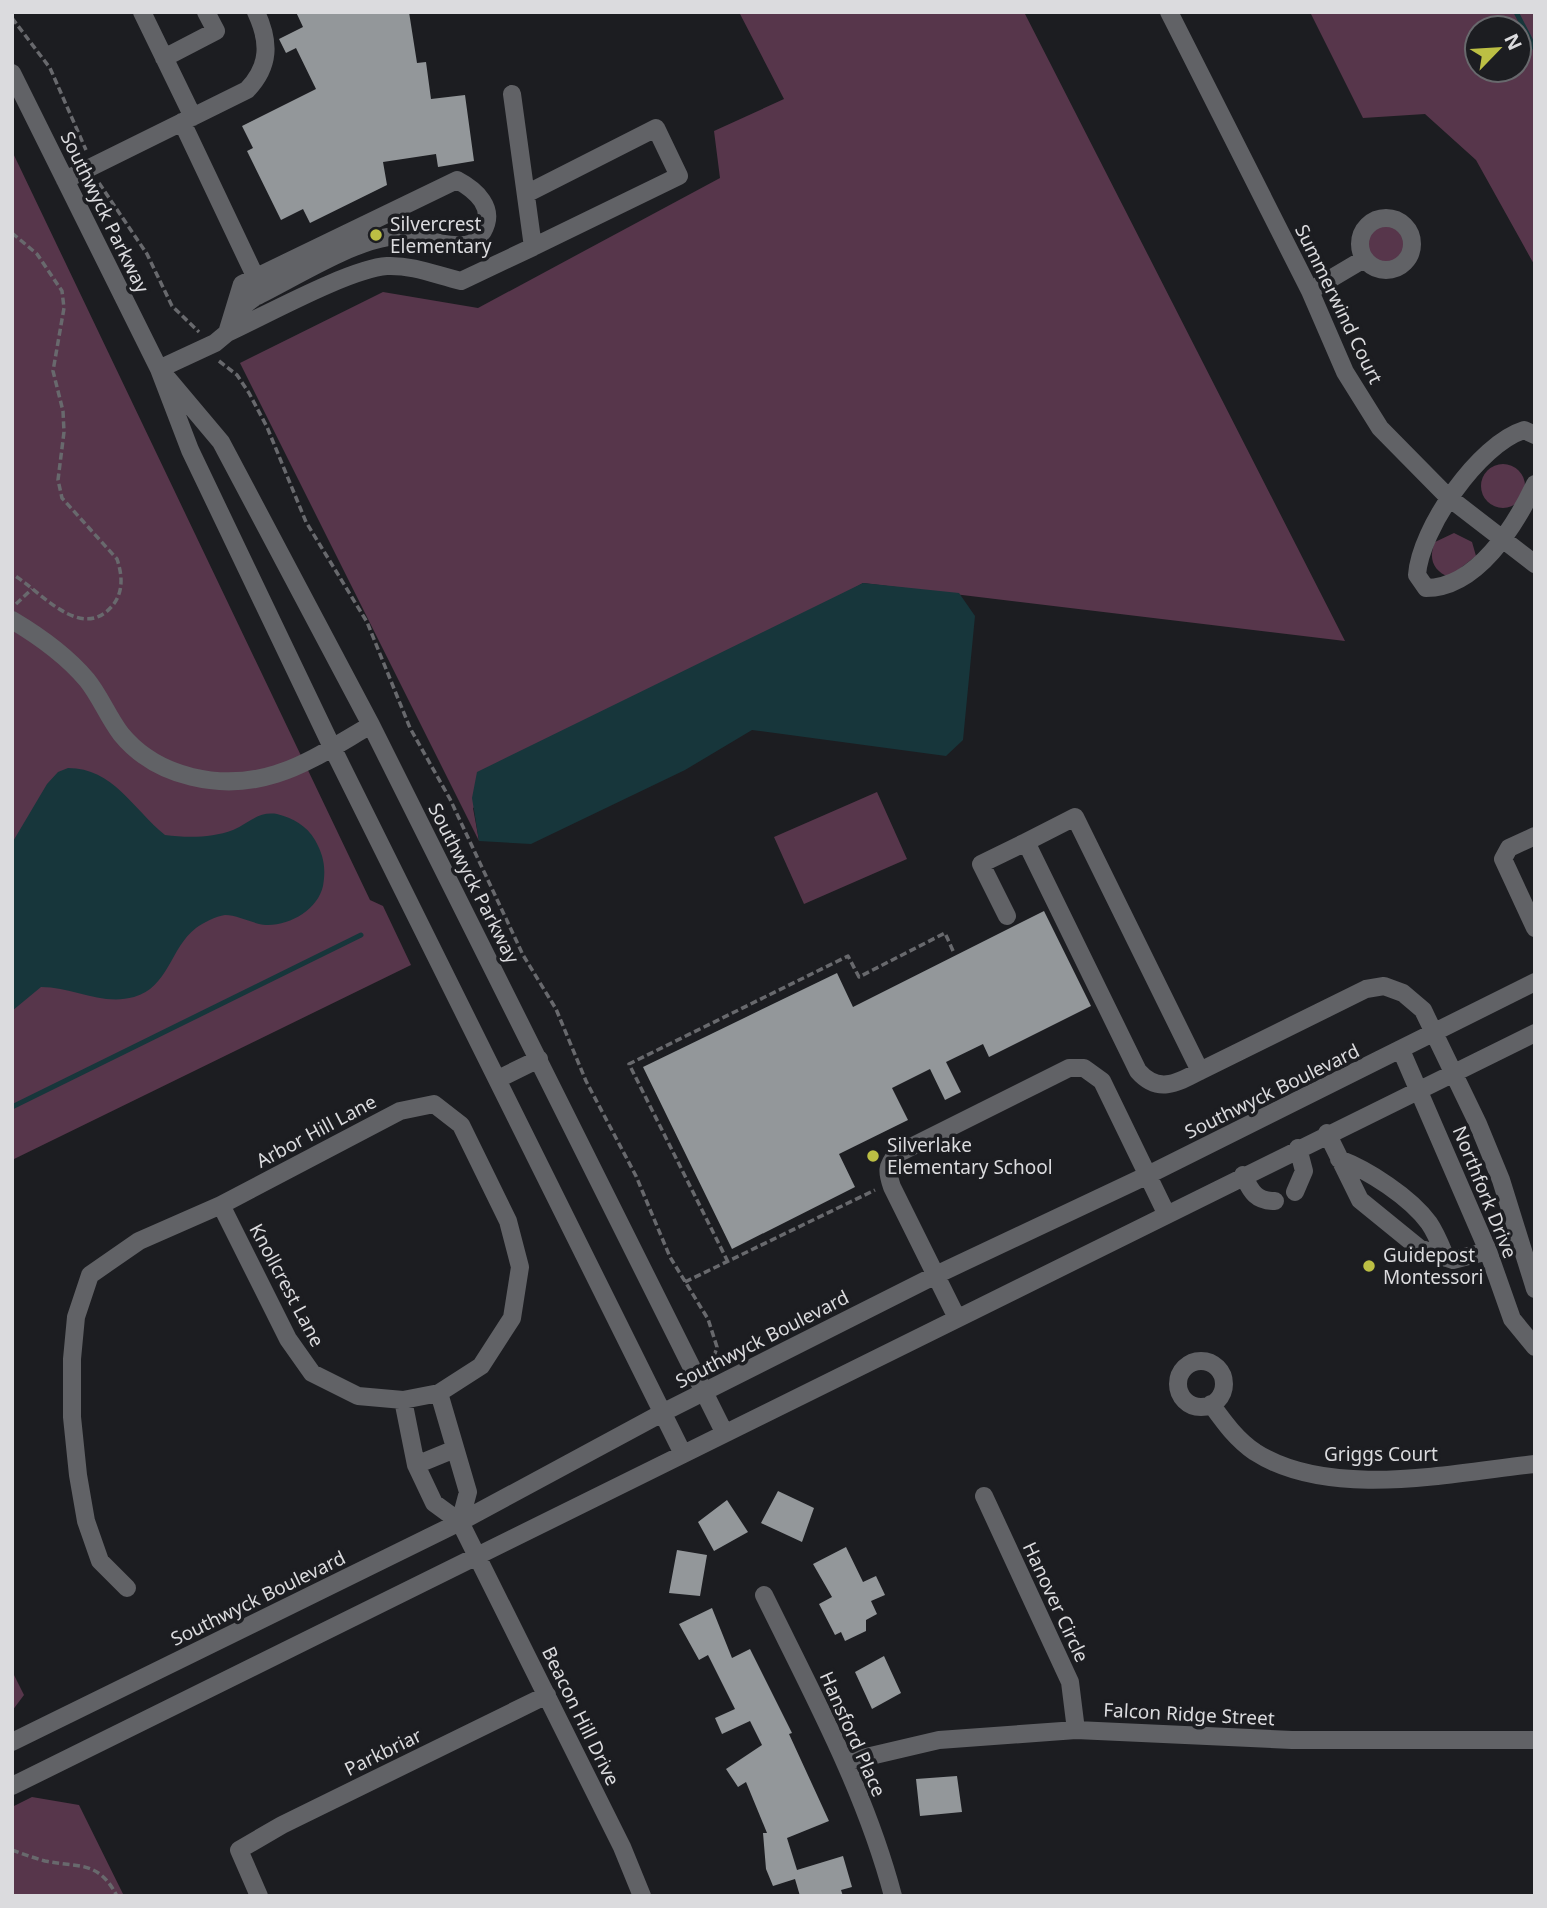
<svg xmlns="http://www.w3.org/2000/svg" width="1547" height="1908" font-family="'Noto Sans',sans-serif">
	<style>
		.green { fill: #57364b; fill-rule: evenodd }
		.water { fill: #17363b }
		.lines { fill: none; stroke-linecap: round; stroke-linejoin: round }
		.stream { stroke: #17363b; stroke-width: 5 }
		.building { fill: #93979a }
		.path { stroke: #68696d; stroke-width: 3.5; stroke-dasharray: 7 3.5; stroke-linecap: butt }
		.minor { stroke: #616266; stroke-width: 18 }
		.poi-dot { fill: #bcbf44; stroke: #1c1d21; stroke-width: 2.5 }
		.labels { text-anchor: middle; stroke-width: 7; stroke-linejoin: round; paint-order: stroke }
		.street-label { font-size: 19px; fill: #dbdbde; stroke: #1c1d21 }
		.poi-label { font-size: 19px; fill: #dbdbde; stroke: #1c1d21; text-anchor: start }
	</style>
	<rect width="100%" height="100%" fill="#1c1d21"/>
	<path class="green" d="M739 12H1024L1345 641 863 583 473 808 479 841 240 363 383 292 478 308 720 178 714 131 784 99Z
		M1310 12H1535V266L1476 160 1425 114 1363 118ZM1519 28V70H1477V28Z
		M12 151 370 900 383 906 411 965 12 1160Z
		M1360 244a22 22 0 1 1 44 0a22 22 0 1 1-44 0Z
		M1481 486a22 22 0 1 1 44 0a22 22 0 1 1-44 0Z
		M1454 533 1472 542 1476 556 1449 577C1433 571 1428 558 1435 542Z
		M877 792 907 859 804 904 774 837Z
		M12 1671 24 1695 12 1711Z
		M32 1797 79 1805 124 1896H12V1807Z"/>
	<path class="water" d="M863 583 959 593 975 616 963 740 946 756 752 730 685 770 531 844 479 841 472 798 477 772Z
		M68 768C113 768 133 809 165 835 187 838 212 838 233 830 249 823 258 811 277 814 293 818 307 826 315 840 324 856 326 868 323 886 318 909 290 926 266 925 253 924 238 915 225 915 216 916 203 923 196 928 170 948 169 987 134 997 101 1006 74 987 41 987L12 1011V843L47 784 58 772Z"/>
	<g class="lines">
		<path class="stream" d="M1516 12 1535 49
			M12 1107 361 935"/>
	</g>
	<path class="building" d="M296 12H409L417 63 426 62 431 99 465 95 474 161 438 167 436 154 383 162 387 185 310 223 303 209 281 220 247 151 253 148 242 126 316 89 296 48 286 53 279 39 303 27Z
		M1044 911 1091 1006 989 1057 983 1044 946 1062 961 1092 945 1100 930 1069 892 1088 908 1120 839 1154 855 1187 732 1249 643 1067 837 973 853 1007Z
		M778 1491 814 1508 802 1542 761 1523Z
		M727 1500 748 1532 714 1551 698 1522Z
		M846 1547 863 1582 876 1576 885 1595 871 1601 877 1614 866 1620V1631L845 1641 841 1632 835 1635 819 1604 832 1597 813 1564Z
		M677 1550 707 1555 700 1596 669 1593Z
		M712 1608 732 1658 750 1649 792 1733 789 1734 829 1821 787 1838 797 1870 843 1856 852 1887 841 1890 843 1896H800L795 1879 773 1886 766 1869 763 1833H767L746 1782 738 1787 726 1769 762 1745 750 1721 722 1734 715 1718 735 1709 708 1655 699 1660 679 1624Z
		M884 1656 901 1693 872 1709 855 1672Z
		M957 1776 962 1812 920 1816 916 1779Z"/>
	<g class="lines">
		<path class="path" d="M12 18 50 68 86 150
			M99 183 147 254 172 306 199 332
			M12 233 37 254 62 291 64 308 53 371 63 411 64 432 58 480 62 498 117 559C122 574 124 591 113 605 81 644 40 590 12 574
			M219 361 237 375 249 393 267 427 306 522 367 622 410 728 450 799 523 955 556 1009 586 1081 636 1176 670 1257 708 1319 717 1347 711 1366
			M16 604 32 589
			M728 1262 629 1064 848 956 859 977 945 933 954 953
			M685 1282 875 1190
			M12 1850C23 1854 34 1858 45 1861 80 1868 98 1860 117 1896"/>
		<path class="minor" d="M142 12 193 117
			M1169 12 1310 291 1345 372 1380 428 1448 497 1535 564
			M164 58 216 31 206 12
			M12 73 159 369 190 450 332 747 683 1454
			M182 122 255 276
			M65 180 247 90C270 66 270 42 256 12
			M457 180C476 190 496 208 483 231 480 235 477 240 472 243 454 252 413 232 388 237 349 243 292 279 255 297L242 307 227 333 242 284Z
			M526 194 656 128 679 176 533 247
			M1360 244a26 26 0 1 1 52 0a26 26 0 1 1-52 0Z
			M1310 291 1364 259
			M159 369 215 343 227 333C264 316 351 268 387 266 413 265 436 275 461 281L533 247 512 94
			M168 379 221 442 371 725 724 1432
			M1535 435 1524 430C1479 444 1420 529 1417 575L1426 588C1477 588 1515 526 1535 484
			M12 620C39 636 66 655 87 680 100 696 108 717 121 734 157 778 222 791 276 774 309 764 341 742 371 725
			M1535 836 1509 848 1503 859 1535 928
			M1007 916 981 864 1026 842
			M1401 1050 1488 1251 1512 1319 1535 1347
			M1200 1071 1075 817 1026 842 1138 1071C1158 1094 1177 1083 1200 1071L1366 989 1384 986 1403 993 1423 1010 1478 1124 1501 1180 1535 1289
			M498 1079 539 1059
			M1327 1133 1360 1200 1419 1248 1453 1260 1488 1251
			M1339 1159C1368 1170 1410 1197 1429 1223 1436 1233 1441 1246 1446 1258
			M1243 1175C1251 1191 1255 1201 1275 1201
			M1295 1192 1304 1171 1298 1148
			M957 1318 892 1187C887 1172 886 1166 897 1154L1069 1068H1084L1102 1081 1166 1213
			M1178 1384a23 23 0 1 1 46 0a23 23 0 1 1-46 0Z
			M439 1393 468 1492 460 1522
			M403 1400 416 1465 434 1503 460 1522 622 1847 642 1896
			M1211 1404C1224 1422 1236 1439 1255 1452 1329 1500 1452 1473 1535 1464
			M416 1465 455 1449
			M984 1496 1070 1682 1076 1730
			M127 1588 100 1561 86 1521 78 1475 72 1417V1359L76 1317 90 1275 139 1241 221 1205 400 1111 434 1104 461 1125 508 1221 520 1267 512 1318 481 1366 439 1393 403 1400 358 1396 312 1373 288 1339 221 1205
			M764 1595C812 1693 865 1790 893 1896
			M12 1742 460 1522 664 1412 936 1275 1148 1175 1535 982
			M845 1762 939 1740 1076 1730 1292 1740H1535
			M12 1786 1535 1033
			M259 1896 239 1850 282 1825 547 1695"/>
	</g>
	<g class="poi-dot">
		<circle cx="376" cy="235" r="7"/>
		<circle cx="873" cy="1156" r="7"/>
		<circle cx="1369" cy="1266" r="7"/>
	</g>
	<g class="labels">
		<g class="street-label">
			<text transform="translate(105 212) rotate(64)" y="7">Southwyck Parkway</text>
			<text transform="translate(1339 304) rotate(64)" y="7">Summerwind Court</text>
			<text transform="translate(474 883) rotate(63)" y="7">Southwyck Parkway</text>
			<text transform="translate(1272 1091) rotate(-26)" y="7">Southwyck Boulevard</text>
			<text transform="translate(316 1131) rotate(-28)" y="7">Arbor Hill Lane</text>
			<text transform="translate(1485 1192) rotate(68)" y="7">Northfork Drive</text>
			<text transform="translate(287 1285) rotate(62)" y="7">Knollcrest Lane</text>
			<text transform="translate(762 1339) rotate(-27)" y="7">Southwyck Boulevard</text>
			<text x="1381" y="1461">Griggs Court</text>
			<text transform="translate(258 1598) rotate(-26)" y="7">Southwyck Boulevard</text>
			<text transform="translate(1056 1602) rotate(65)" y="7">Hanover Circle</text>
			<text transform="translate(1189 1714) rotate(3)" y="7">Falcon Ridge Street</text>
			<text transform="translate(581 1716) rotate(64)" y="7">Beacon Hill Drive</text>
			<text transform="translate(853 1734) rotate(66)" y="7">Hansford Place</text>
			<text transform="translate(383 1752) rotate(-26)" y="7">Parkbriar</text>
		</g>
		<g class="poi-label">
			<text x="390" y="231">Silvercrest<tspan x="390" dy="22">Elementary</tspan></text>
			<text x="887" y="1152">Silverlake<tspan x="887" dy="22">Elementary School</tspan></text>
			<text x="1383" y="1262">Guidepost<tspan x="1383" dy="22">Montessori</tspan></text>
		</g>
	</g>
	<rect width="1547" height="1908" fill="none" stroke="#dbdbde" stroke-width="28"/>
	<g transform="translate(1498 49) rotate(65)"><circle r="33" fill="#1c1d21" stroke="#68696d" stroke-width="2"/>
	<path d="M0-5L12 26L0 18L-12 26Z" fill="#bcbf44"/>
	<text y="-10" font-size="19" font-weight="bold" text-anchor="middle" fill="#dbdbde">N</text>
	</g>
</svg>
